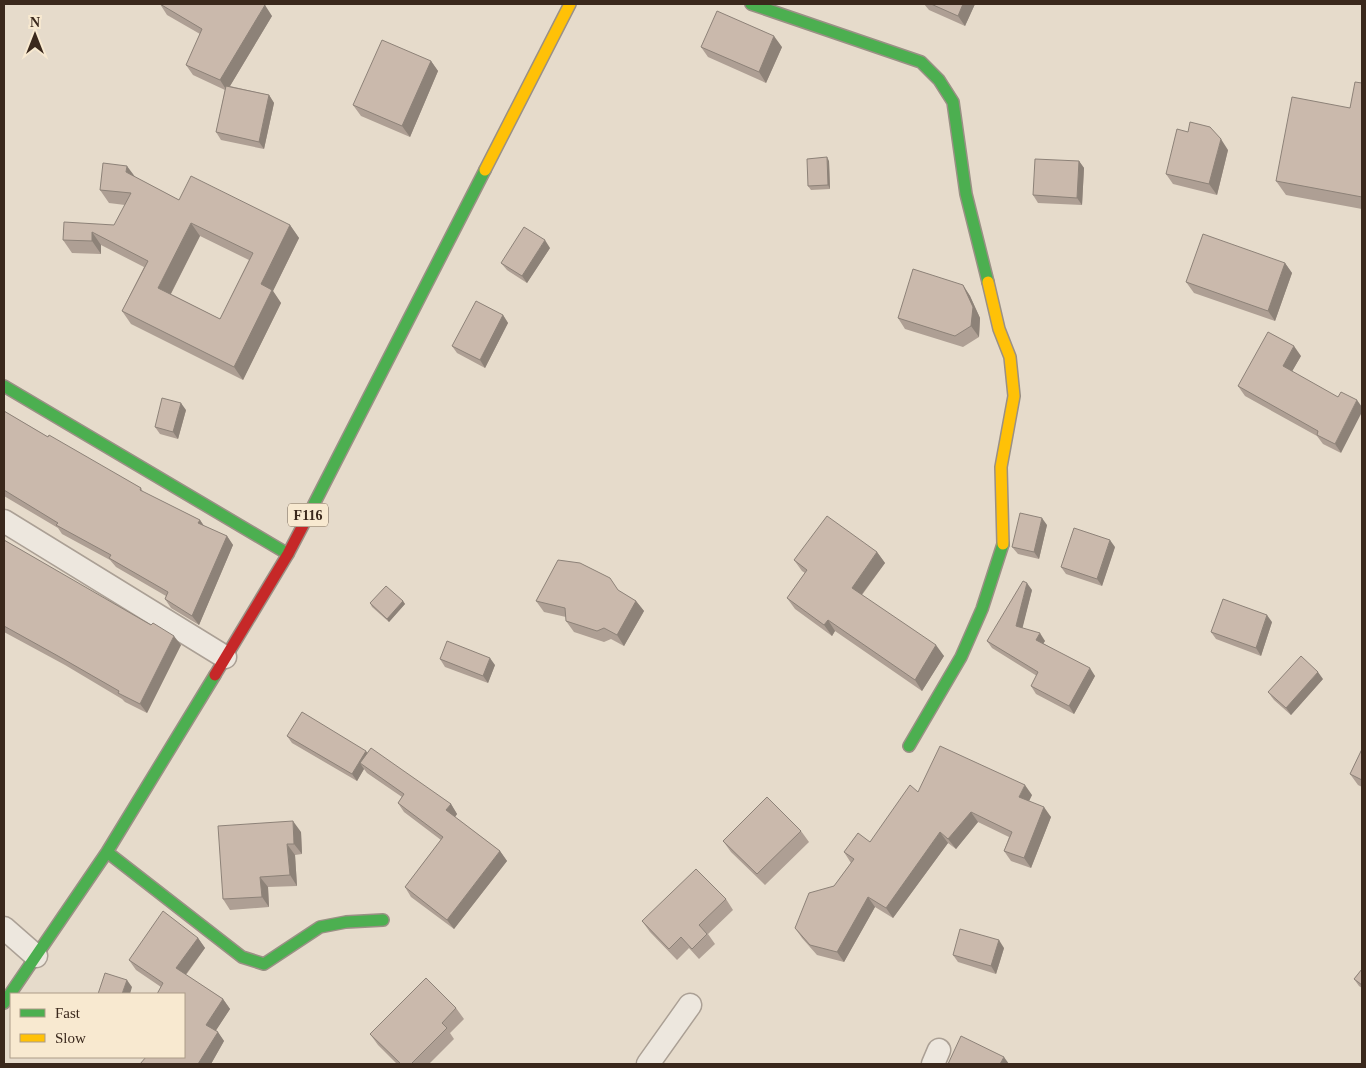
<svg xmlns="http://www.w3.org/2000/svg" width="1366" height="1068" font-family="'Times New Roman',serif">
	<style>
		.lines { fill: none; stroke-linecap: round; stroke-linejoin: round }
		.street-casing { stroke: #aba095; stroke-width: 25 }
		.fast-casing { stroke: #9a9085; stroke-width: 14 }
		.slow-casing { stroke: #9a9085; stroke-width: 14 }
		.jam-casing { stroke: #9a9085; stroke-width: 14 }
		.street { stroke: #ede7de; stroke-width: 22 }
		.fast { stroke: #4caf50; stroke-width: 11 }
		.slow { stroke: #ffc107; stroke-width: 11 }
		.jam { stroke: #c62828; stroke-width: 11 }
		.wall { fill: #ae9f94; fill-rule: evenodd }
		.shaded-wall { fill: #8d8278 }
		.building { fill: #cab9ac; stroke: #8d8278; fill-rule: evenodd }
		.labels { text-anchor: middle; stroke-width: 4.5; stroke-linejoin: round; paint-order: stroke }
		.shield { fill: #f8e9d0; stroke: #736252; stroke-width: 1 }
		.shield-label { font-size: 14px; font-weight: bold; fill: #3a281c }
	</style>
	<rect width="100%" height="100%" fill="#e6dbcb"/>
	<g class="lines">
		<defs>
			<path id="street" d="M4 521 225 657
				M4 928 36 956
				M648 1064 690 1005
				M933 1064 939 1050"/>
			<path id="fast" d="M751 4 921 62 939 80 953 102 966 194 988 282
				M4 386 288 554
				M311 510 485 170
				M909 746 961 657 982 609 1003 544
				M107 852 242 957 264 964 320 927 346 922 383 920
				M4 1003 107 852 215 675"/>
			<path id="slow" d="M485 170 570 4
				M988 282 999 329 1010 357 1014 396 1001 467 1003 544"/>
			<path id="jam" d="M215 675 288 554 311 510"/>
		</defs>
		<use href="#street" class="street-casing"/>
		<use href="#fast" class="fast-casing"/>
		<use href="#slow" class="slow-casing"/>
		<use href="#jam" class="jam-casing"/>
		<use href="#street" class="street"/>
		<use href="#fast" class="fast"/>
		<use href="#slow" class="slow"/>
		<use href="#jam" class="jam"/>
	</g>
	<path class="wall" d="M160 4 272 16 230 86 269 95 274 103 264 149 221 140 216 132 225 90 193 75 186 65 200 34 167 15Z
		M924 4H975L965 26 929 10Z
		M701 47H782L766 83 708 57Z
		M431 61 438 71 410 137 361 116 353 105Z
		M1362 83V209L1286 195 1276 181 1350 108Z
		M1228 150 1217 195 1173 184 1166 174Z
		M829 161 830 189 811 190 808 186Z
		M1079 161 1084 168 1082 205 1038 203 1033 195Z
		M135 177 179 200 290 225 299 238 273 291 281 303 243 380 131 324 122 311 144 267 101 245V254L72 253 63 240 114 225 125 205 109 203 100 190ZM200 236 249 260 220 319 171 294Z
		M550 248 527 283 507 270 501 263Z
		M1285 263 1292 273 1275 321 1194 293 1186 282Z
		M963 285 970 296 980 318 979 337 963 347 905 329 898 318Z
		M503 315 508 323 485 368 457 353 452 346Z
		M1301 356 1292 371 1341 453 1323 444 1317 436 1245 396 1238 386Z
		M186 410 178 439 160 434 155 427Z
		M4 411 48 437 141 488 143 492 200 520 204 526 227 536 233 545 199 625 171 608 165 599 166 596 116 567 110 560 62 534 58 528 4 496Z
		M1047 525 1039 559 1018 554 1012 547Z
		M4 540 181 645 147 713 125 702 122 699 65 665 4 632Z
		M1115 547 1102 586 1066 574 1061 567Z
		M877 552 885 563 862 595 944 656 922 691 835 631 832 636 795 609 787 598 805 573 802 571 794 560Z
		M1032 590 1022 628 1045 641 1043 643 1095 676 1074 714 1036 694 1031 686 1037 676 992 648 987 641Z
		M619 591 636 601 644 611 624 646 611 639 604 642 574 632 566 621V617L544 612 536 601Z
		M403 601 405 604 389 622 372 607 370 603Z
		M1272 622 1261 656 1216 639 1211 632Z
		M440 659 495 665 488 683 445 667Z
		M1323 679 1291 715 1274 700 1268 692Z
		M287 736 368 753 451 804 457 814 455 817 500 851 507 861 454 929 411 897 405 887 441 840 404 812 398 803 402 797 367 773 364 769 357 781 292 743Z
		M1362 749V787L1358 785 1350 774Z
		M918 792 1032 795 1029 801 1051 817 1031 868 1011 861 1004 851 1009 837 978 822 956 849 948 843 893 918 875 907 844 962 817 955 802 938 795 928 834 886 851 863 844 852 870 842Z
		M801 831 809 842 765 885 731 852 723 841Z
		M301 832 302 854 295 855 297 886 268 887 269 907 230 910 223 899Z
		M726 899 733 910 708 934 715 944 699 959 689 948 677 960 650 932 642 921Z
		M198 938 205 948 186 975 223 999 230 1009 216 1030 224 1041 211 1064H140L184 1057 161 987 136 970 129 960Z
		M1004 948 996 974 958 962 953 955Z
		M1362 969V988L1359 986 1354 979Z
		M456 1008 464 1019 450 1033 454 1039 429 1064H397L378 1045 370 1034Z"/>
	<path class="shaded-wall" d="M963 4H975L965 26 958 16Z
		M265 5 272 16 227 91 220 80Z
		M774 36 782 47 766 83 759 72Z
		M431 61 438 71 410 137 402 126Z
		M269 95 274 103 264 149 259 142Z
		M1221 139 1228 150 1217 195 1209 184Z
		M827 157 829 161 830 189 828 185Z
		M1079 161 1084 168 1082 205 1077 198Z
		M127 166 136 178 126 172Z
		M191 223 200 236 167 301 158 288Z
		M290 225 299 238 273 291 281 303 243 380 234 367 261 284Z
		M92 232 101 245V254L92 241Z
		M545 240 550 248 527 283 522 276Z
		M1285 263 1292 273 1275 321 1268 311Z
		M963 285 970 296 980 318 979 337 971 326Z
		M503 315 508 323 485 368 480 360Z
		M1294 346 1301 356 1290 375 1283 366Z
		M1357 400 1362 407V412L1341 453 1335 444Z
		M181 403 186 410 178 439 173 432Z
		M1042 518 1047 525 1039 559 1034 552Z
		M200 520 206 529 198 523Z
		M227 536 233 545 199 625 192 616Z
		M1110 540 1115 547 1102 586 1097 579Z
		M877 552 885 563 859 598 852 588Z
		M1027 583 1032 590 1021 634 1016 626Z
		M403 601 405 604 389 622 387 619Z
		M636 601 644 611 624 646 617 635Z
		M1267 615 1272 622 1261 656 1256 648Z
		M828 620 835 631 832 636 824 625Z
		M1040 633 1045 641 1041 647 1036 640Z
		M174 636 181 645 147 713 140 704Z
		M936 645 944 656 922 691 915 680Z
		M490 658 495 665 488 683 483 676Z
		M1090 668 1095 676 1074 714 1069 706Z
		M1318 672 1323 679 1291 715 1286 708Z
		M366 751 371 758 360 763 364 769 357 781 352 774Z
		M1025 785 1032 795 1026 807 1019 797Z
		M451 804 457 814 453 820 446 810Z
		M1044 807 1051 817 1031 868 1024 858Z
		M971 812 978 822 956 849 948 839Z
		M293 821 301 832 302 854 294 844Z
		M940 832 948 843 893 918 886 908Z
		M287 844 295 855 297 886 290 875Z
		M500 851 507 861 454 929 447 920Z
		M260 877 268 887 269 907 262 897Z
		M868 897 875 907 844 962 837 952Z
		M198 938 205 948 183 978 176 968Z
		M999 940 1004 948 996 974 991 966Z
		M127 980 132 987 130 994H122Z
		M223 999 230 1009 213 1035 206 1025Z
		M218 1032 224 1041 211 1064H198Z
		M1004 1057 1009 1064H1000Z"/>
	<path class="building" d="M160 4H262L265 5 220 80 186 65 202 29Z
		M931 4H963L958 16Z
		M717 11 774 36 759 72 701 47Z
		M382 40 431 61 402 126 353 105Z
		M1355 82 1362 83V197L1276 181 1292 97 1350 108Z
		M226 86 269 95 259 142 216 132Z
		M1190 122 1210 127 1221 139 1209 184 1166 174 1177 129 1188 132Z
		M827 157 828 185 808 186 807 159Z
		M1035 159 1079 161 1077 198 1033 195Z
		M103 163 127 166 126 172 179 200 191 176 290 225 261 284 272 290 234 367 122 311 148 261 92 232V241L63 240 64 222 114 225 131 193 100 190ZM191 223 253 253 220 319 158 288Z
		M524 227 545 240 522 276 501 263Z
		M1203 234 1285 263 1268 311 1186 282Z
		M913 269 963 285 973 307 971 326 955 336 898 318Z
		M476 301 503 315 480 360 452 346Z
		M1268 332 1294 346 1283 366 1338 397 1341 392 1357 400 1335 444 1317 435 1318 431 1238 386Z
		M162 398 181 403 173 432 155 427Z
		M4 411 48 437 49 435 141 488 140 490 200 520 198 523 227 536 192 616 165 599 168 592 109 558 111 555 56 525 58 523 4 490Z
		M1020 513 1042 518 1034 552 1012 547Z
		M827 516 877 552 852 588 936 645 915 680 828 620 824 625 787 598 807 570 794 560Z
		M1074 528 1110 540 1097 579 1061 567Z
		M4 540 151 625 153 623 174 636 140 704 118 693 119 691 58 656 4 626Z
		M558 560 580 563 610 578 618 590 636 601 617 635 604 628 597 631 566 621 565 608 536 601Z
		M1023 581 1027 583 1016 626 1040 633 1036 640 1090 668 1069 706 1031 686 1038 672 987 641Z
		M386 586 403 601 387 619 370 603Z
		M1223 599 1267 615 1256 648 1211 632Z
		M447 641 490 658 483 676 440 659Z
		M1301 656 1318 672 1286 708 1268 692Z
		M302 712 366 751 352 774 287 736Z
		M940 746 1025 785 1019 797 1044 807 1024 858 1004 851 1012 832 971 812 948 839 940 832 886 908 868 897 837 952 810 945 795 928 809 893 834 886 854 859 844 852 858 833 870 842 910 785 918 792Z
		M371 748 451 804 446 810 500 851 447 920 405 887 443 837 398 803 404 794 360 763Z
		M1362 749V780L1350 774Z
		M767 797 801 831 757 874 723 841Z
		M293 821 294 844H287L290 875 260 877 262 897 223 899 218 826Z
		M696 869 726 899 699 925 707 934 692 949 681 937 669 949 642 921Z
		M163 911 198 938 176 968 223 999 206 1025 218 1032 198 1064H140L146 1057H184V994H157L163 983 129 960Z
		M960 929 999 940 991 966 953 955Z
		M1362 969V985L1354 979Z
		M105 973 127 980 122 994H98Z
		M426 978 456 1008 442 1023 447 1028 411 1064H401L370 1034Z
		M961 1036 1004 1057 1000 1064H948Z"/>
	<g class="labels">
		<rect class="shield" x="288" y="503.5" width="40" height="23" rx="4"/>
		<g class="shield-label">
			<text x="308" y="520">F116</text>
		</g>
	</g>
	<rect width="1366" height="1068" fill="none" stroke="#3a281c" stroke-width="10"/>
	<rect x="10" y="993" width="175" height="65" fill="#f8e9d0" stroke="#ac9c88"/>
	<rect x="20" y="1009" width="25" height="8" fill="#4caf50" stroke="#ac9c88"/>
	<text x="55" y="1018" font-size="15" fill="#3a281c">Fast</text>
	<rect x="20" y="1034" width="25" height="8" fill="#ffc107" stroke="#ac9c88"/>
	<text x="55" y="1043" font-size="15" fill="#3a281c">Slow</text>
	<g transform="translate(35 35)" stroke="#f8e9d0" stroke-width="4" paint-order="stroke">
	<path d="M0-4L9 19L0 12L-9 19Z" fill="#3a281c"/>
	<text y="-8" font-size="14" font-weight="bold" text-anchor="middle" fill="#3a281c">N</text>
	</g>
</svg>
